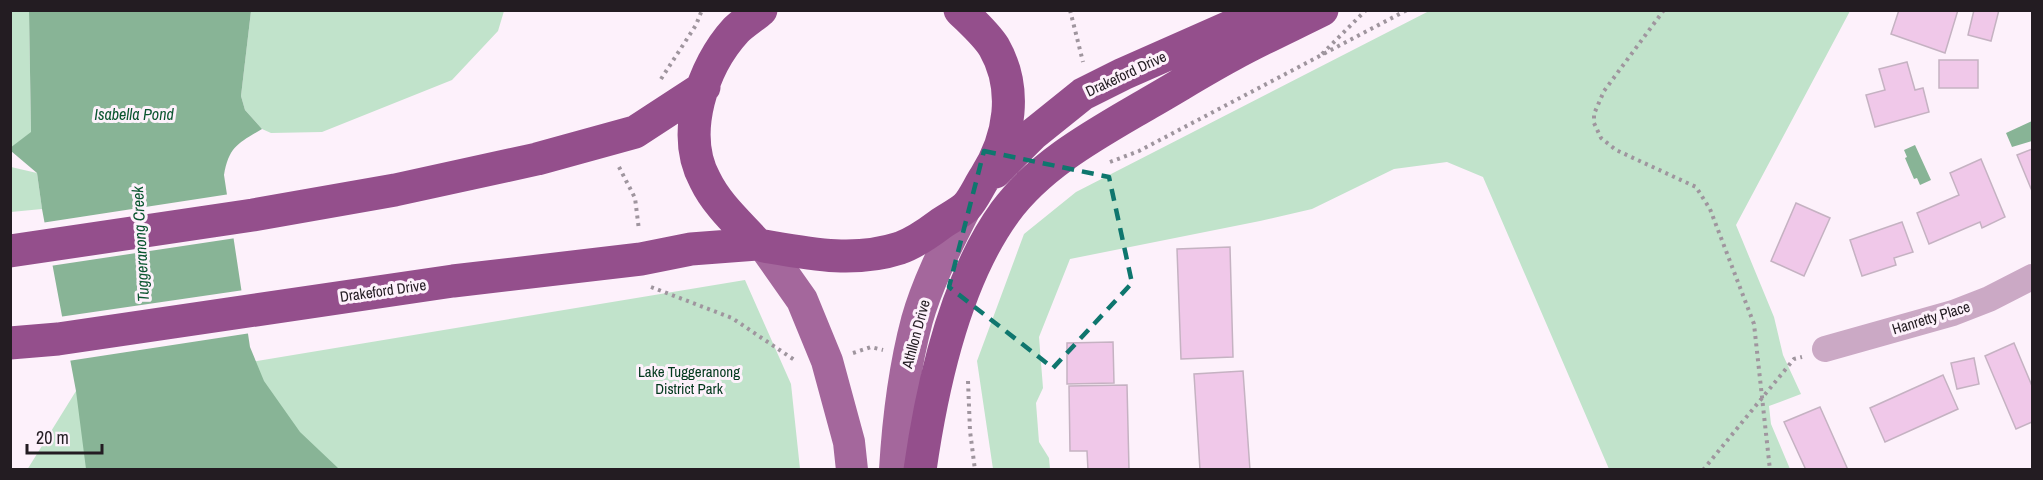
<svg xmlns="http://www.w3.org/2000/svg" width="2043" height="480" font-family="'Archivo Narrow',sans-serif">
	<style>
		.green { fill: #c1e3cb }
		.water { fill: #88b496 }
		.pier { fill: #fdf1fb }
		.building { fill: #f0c8e9; stroke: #c5b2c2; stroke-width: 1.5 }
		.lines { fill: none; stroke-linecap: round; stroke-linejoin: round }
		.path { stroke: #9f959e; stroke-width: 4; stroke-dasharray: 3 4.5; stroke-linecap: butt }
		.minor { stroke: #cba9c5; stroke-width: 26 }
		.major { stroke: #a4679c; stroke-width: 32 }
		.highway { stroke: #944f8c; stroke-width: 33 }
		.marked { fill: none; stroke: #0f766e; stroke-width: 4.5; stroke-dasharray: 12 8; stroke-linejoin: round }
		.labels { text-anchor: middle; stroke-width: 6; stroke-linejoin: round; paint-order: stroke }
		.street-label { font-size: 15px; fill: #231c22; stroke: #fdf1fb }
		.park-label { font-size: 15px; fill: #00371b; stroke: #fdf1fb }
		.water-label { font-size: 16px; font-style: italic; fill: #0a552f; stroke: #fdf1fb }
	</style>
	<rect width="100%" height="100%" fill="#fdf1fb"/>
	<path class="green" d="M1431 10 1850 11 1736 225 1774 317 1783 355 1801 394 1769 406 1771 424 1790 469H1609L1483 177 1447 162 1394 169 1312 209 1260 221 1070 259 1039 337 1043 388 1036 403 1039 442 1049 458 1050 469H993L977 361 1024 234 1076 192Z
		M11 11H29L31 133 11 148Z
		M251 11H504L498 31 452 80 322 132 271 133 262 129 245 110 241 96Z
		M11 167 37 173 42 209 11 212Z
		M745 280 791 384 800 469 27 470 76 391Z"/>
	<path class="water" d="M29 11H251L241 96 245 110 262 129C239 143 229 146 224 175L250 347 264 381 300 432 338 468 349 469H86L76 391 42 209 37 173 11 151 10 148 31 132Z
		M2032 121V141L2012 147 2006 133Z
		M1915 145 1931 180 1920 185 1917 178 1914 179 1905 158 1907 157 1904 150Z"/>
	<path class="pier" d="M230 194 236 238 50 266 41 223Z
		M244 290 251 333 68 361 59 317Z"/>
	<path class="building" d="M1899 10H1958L1945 53 1891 34Z
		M1974 10H1999L1991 41 1968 35Z
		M1939 60H1978V88H1939Z
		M1907 62 1915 90 1923 88 1929 112 1875 127 1866 95 1885 90 1879 69Z
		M2032 149V191L2017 155Z
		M1981 159 2005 217 1982 228 1980 222 1929 244 1917 213 1959 195 1950 173Z
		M1796 203 1830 218 1804 276 1771 261Z
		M1902 222 1913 252 1894 258 1896 265 1862 276 1850 240Z
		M1230 247 1233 357 1181 359 1177 249Z
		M1113 342 1114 383 1067 384V343Z
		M2014 343 2032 386V422L2016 429 1985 356Z
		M1974 358 1979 384 1957 389 1951 363Z
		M1243 371 1250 470H1200L1194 374Z
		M1943 375 1958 409 1885 442 1870 408Z
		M1127 385 1129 470H1088L1087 451H1070L1069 386Z
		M1820 407 1848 470H1806L1784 422Z"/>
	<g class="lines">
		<path class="path" d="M1070 10 1083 62
			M1664 10 1604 91 1594 114V123L1601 138 1616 150 1696 187 1710 209 1754 324 1770 470
			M1322 54 1366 10
			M661 79 696 25 702 10
			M1110 162 1139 151 1407 10
			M619 167 635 198 639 230
			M651 287 732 318 796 361
			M853 353 871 347 883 350
			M968 381 970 431 975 470
			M1703 470 1794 359 1802 357"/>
		<path class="minor" d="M1825 349 1953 313 1989 299 2032 277"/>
		<path class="major" d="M757 244 764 246 802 300 827 361 849 442 852 470
			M895 470C898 419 904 369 917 320 928 281 948 243 966 207"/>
		<path class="highway" d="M995 172 1032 135 1083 94 1123 74 1268 10
			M757 244C739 224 717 205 705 180 680 134 702 67 736 30 743 23 753 17 761 10
			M764 246C810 254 854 263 900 248 914 243 927 234 939 225 947 219 958 214 966 207 973 200 979 186 985 177 1010 138 1018 89 994 47 986 34 971 21 960 10
			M10 251 253 215 395 190 537 159 635 132 704 87
			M10 343 58 339 453 281 641 259 691 249 757 244
			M920 470C932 386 955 281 1005 212 1041 163 1098 133 1149 103 1177 87 1204 70 1232 55 1261 39 1292 25 1322 10"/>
	</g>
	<path class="marked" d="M984 151 1109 177 1132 283 1053 368 949 287Z"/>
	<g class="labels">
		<g class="street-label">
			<text transform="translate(1126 74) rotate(-25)" y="5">Drakeford Drive</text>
			<text transform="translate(383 291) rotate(-8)" y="5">Drakeford Drive</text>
			<text transform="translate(1931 318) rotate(-17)" y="5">Hanretty Place</text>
			<text transform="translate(916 334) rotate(-75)" y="5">Athllon Drive</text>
		</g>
		<g class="park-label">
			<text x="689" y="377">Lake Tuggeranong<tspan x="689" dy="17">District Park</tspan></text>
		</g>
		<g class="water-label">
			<text x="134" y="120">Isabella Pond</text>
			<text transform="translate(140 244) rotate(-93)" y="6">Tuggeranong Creek</text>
		</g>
	</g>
	<rect width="2043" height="480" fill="none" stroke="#231c22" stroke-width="24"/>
	<path d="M27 444v9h75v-9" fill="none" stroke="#231c22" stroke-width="3"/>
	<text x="36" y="444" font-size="18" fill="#231c22" stroke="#fdf1fb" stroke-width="4.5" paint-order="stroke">20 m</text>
</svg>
